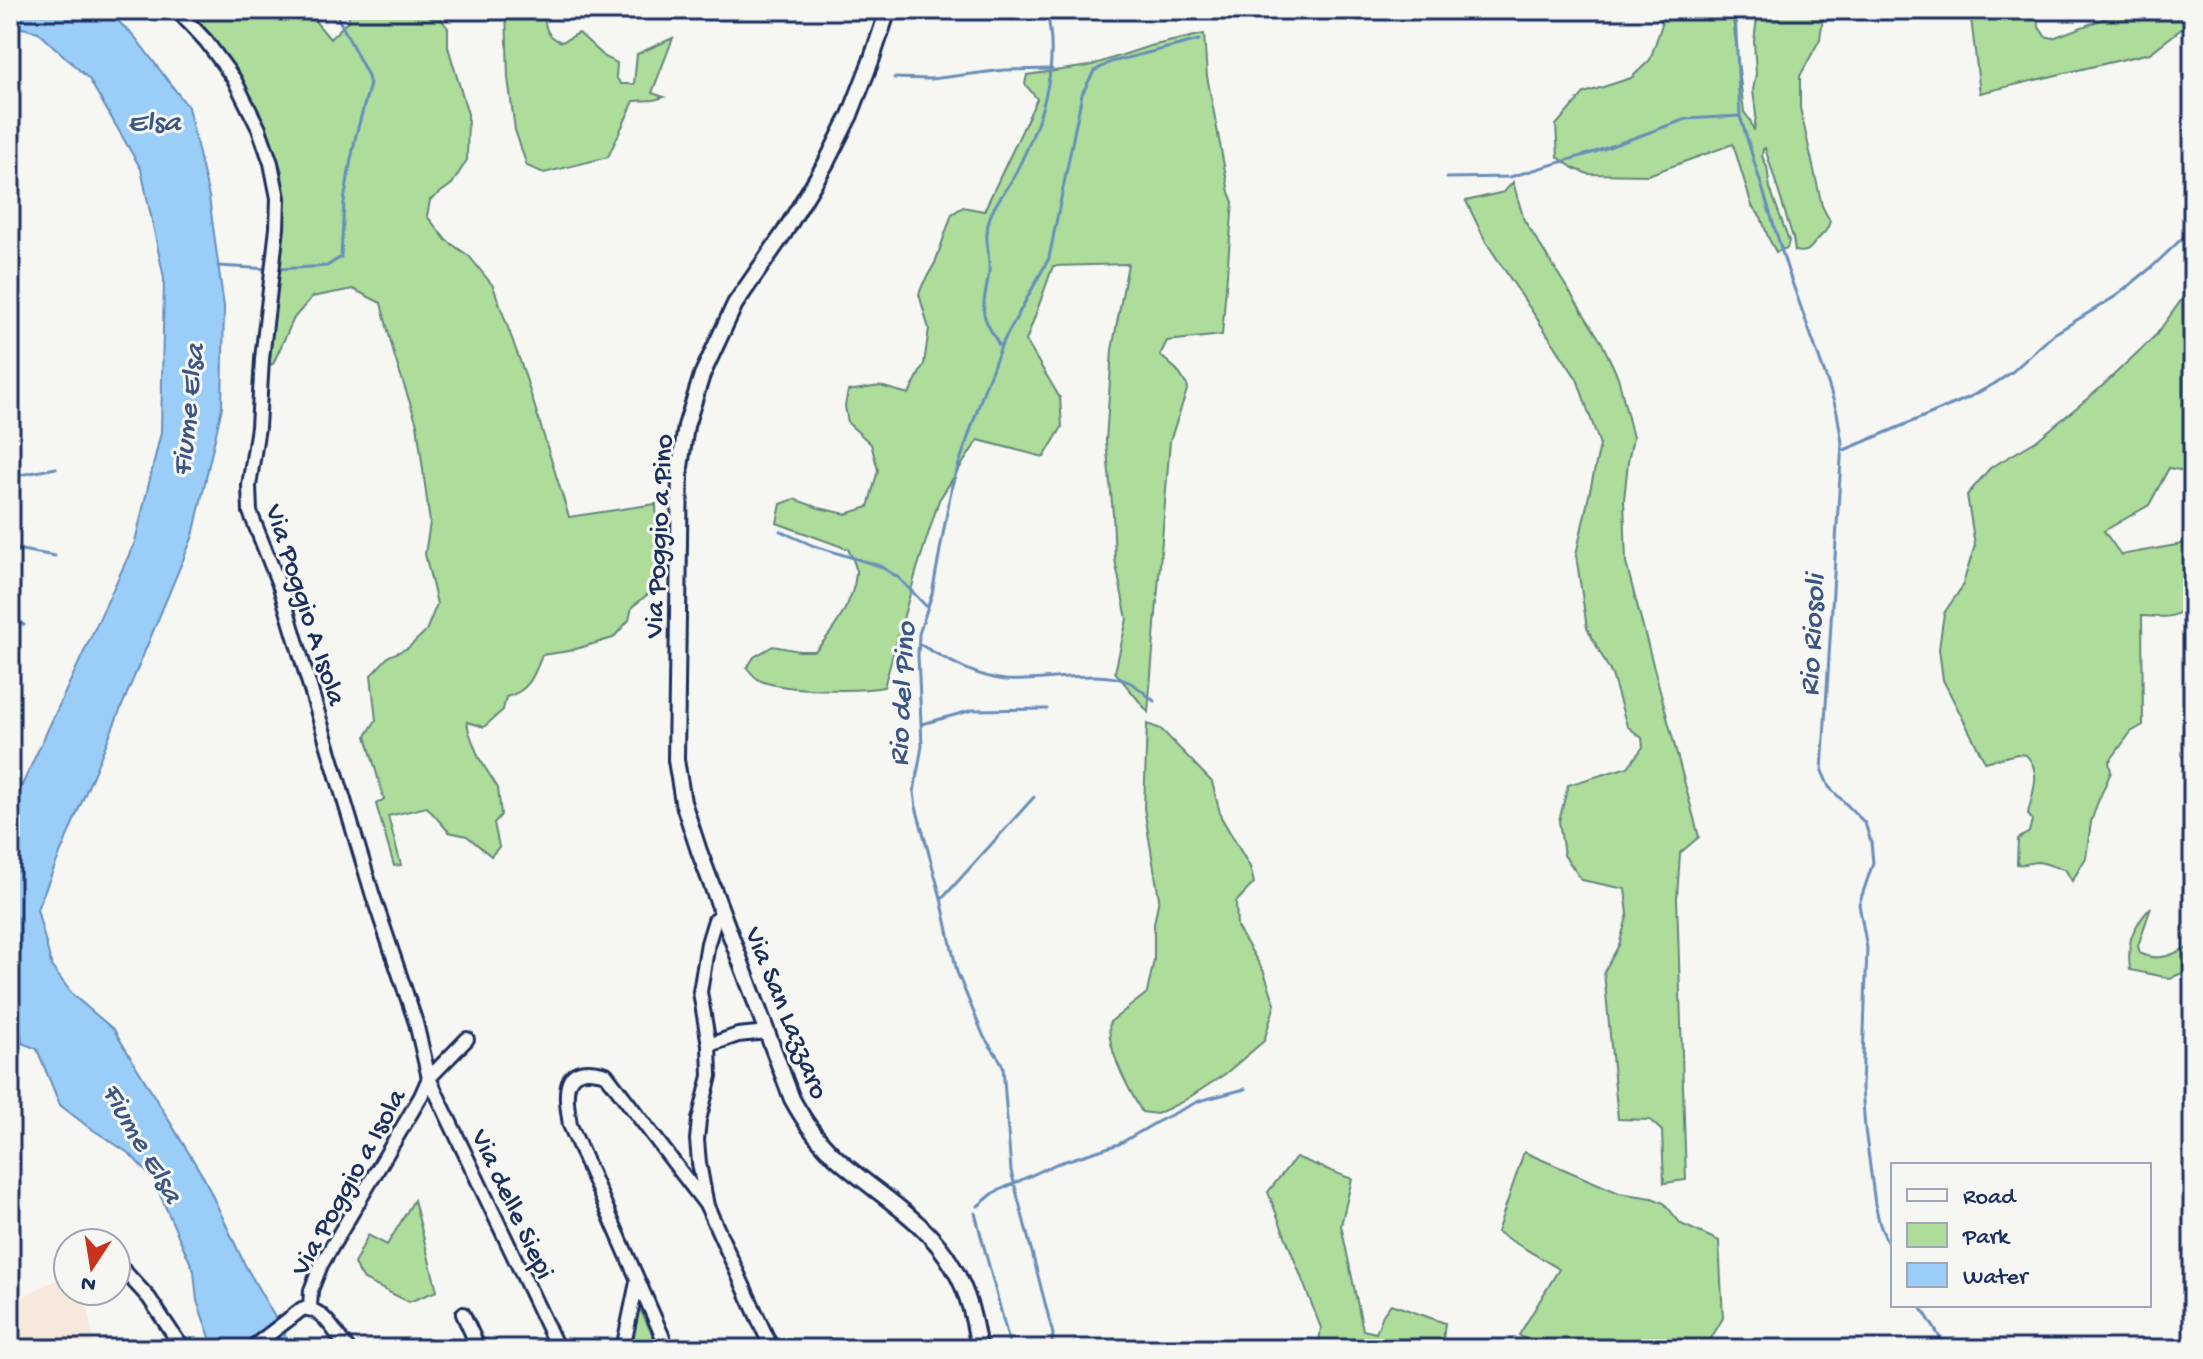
<svg xmlns="http://www.w3.org/2000/svg" width="2203" height="1359" font-family="'Gochi Hand',sans-serif">
	<style>
		.built { fill: #f6e9db }
		.green { fill: #addc9b; stroke: #64867c; stroke-width: 2 }
		.water { fill: #9acdf8; stroke: #678eba; stroke-width: 2 }
		.lines { fill: none; stroke-linecap: round; stroke-linejoin: round }
		.stream { stroke: #678eba; stroke-width: 3 }
		.minor-casing { stroke: #1b2f5e; stroke-width: 18 }
		.tertiary-casing { stroke: #1b2f5e; stroke-width: 20 }
		.minor { stroke: #f6f6f2; stroke-width: 12 }
		.tertiary { stroke: #f6f6f2; stroke-width: 14 }
		.labels { text-anchor: middle; stroke-width: 6; stroke-linejoin: round; paint-order: stroke }
		.street-label { font-size: 28px; fill: #1b2f5e; stroke: #f6f6f2 }
		.water-label { font-size: 30px; font-style: italic; fill: #3b5684; stroke: #f6f6f2 }
	</style>
	<rect width="100%" height="100%" fill="#f6f6f2"/>
	<filter id="ink" filterUnits="userSpaceOnUse"><feTurbulence type="fractalNoise" baseFrequency=".0125" numOctaves="2"/><feDisplacementMap in="SourceGraphic" scale="16" xChannelSelector="R" yChannelSelector="G"/><feConvolveMatrix kernelMatrix="1 2 1 2 8 2 1 2 1" color-interpolation-filters="sRGB"/></filter>
	<g filter="url(#ink)">
		<path class="built" d="M10 1187 19 1298 68 1274V1291H80L87 1301 94 1349H10Z"/>
		<path class="green" d="M187 10H306L330 39 349 20 348 10H434L448 28V47L468 114 467 160 452 184 430 200 427 216 446 240 469 256 493 286 524 372 569 517 656 504 658 586 632 607 629 620 613 638 569 651 542 655C534 676 529 691 506 697L503 710 484 727 467 722 469 732 479 758 498 788 501 815 494 823 499 847 491 856 467 836 449 832 427 807 388 816 401 865 394 866 376 804 384 799 366 736 376 720 371 675 389 656 408 648 426 631 437 604 425 554 430 523 417 424 395 358 381 303 353 289 312 297 294 318 273 364 266 366 284 227 282 171 262 119 232 64Z
			M506 10H543C545 25 545 37 562 42L579 33 605 57 617 63 616 77 621 84H634L637 54 673 38 652 93 664 97 654 100 634 101 608 157 544 173 527 166 515 130 508 78Z
			M1658 10H1732L1744 112 1750 120 1754 131 1756 115 1753 90 1756 74 1754 41 1758 10H1824L1820 39 1800 76V108L1822 206 1830 221C1827 231 1825 232 1818 239 1810 248 1809 254 1795 251L1793 238 1765 148 1763 149 1762 156 1767 167 1770 188 1789 241 1787 248 1776 252 1768 237 1761 217 1752 206 1733 144 1648 175 1588 174 1573 168 1558 157 1556 125 1584 93 1631 78 1650 60 1662 24Z
			M1970 10H2034L2039 27 2045 36 2053 38 2106 18 2109 13 2108 10H2193V20L2150 53 1980 93Z
			M1204 34 1207 76 1229 192 1233 202 1222 335 1167 341 1160 355 1177 370 1188 387 1170 441 1148 712 1115 672 1127 619 1115 560 1113 514 1106 441 1112 350 1128 264 1053 266 1026 341 1060 398 1062 427 1044 457 978 440 939 500 917 569 884 687C857 692 787 691 761 681 756 679 751 673 747 668L754 657 773 646 799 651H815C834 631 854 601 856 573 857 565 851 556 848 549L777 523 781 504 794 499 819 508 846 514 868 507 878 470 871 444 848 423 845 406 848 391 880 386 909 394 924 364 929 329 919 294 923 284 935 263 952 214 963 207 984 211 1037 99 1025 84 1027 75 1089 66 1150 46Z
			M1513 182 1524 220 1602 343 1618 377 1633 438 1628 462 1624 500 1626 563 1699 837 1680 853 1677 898 1686 1180 1664 1183 1662 1131 1650 1120 1618 1119 1604 972 1619 945 1628 914 1625 889 1582 880 1564 855 1559 821 1568 785 1628 767 1643 747 1642 738 1627 726 1612 675 1587 628 1576 555 1600 445 1577 379 1486 242 1466 201 1504 192Z
			M2193 277V469L2189 472 2169 468 2149 505 2104 531 2121 555 2193 542V601C2174 621 2166 617 2142 616L2143 725 2131 732 2109 762 2111 772 2097 804 2091 822 2086 858 2072 881 2065 869C2056 868 2046 863 2038 862 2030 862 2024 866 2017 864L2018 839 2029 832 2032 820 2028 814C2032 793 2043 772 2026 755L2017 754 1985 762 1943 680 1939 649 1944 613 1962 587 1975 545 1967 495 1990 468 2036 441 2099 389 2156 335 2192 285Z
			M1147 724 1161 729 1212 782 1221 817 1250 867 1254 883 1236 902 1237 927 1264 972 1275 1004 1264 1041 1225 1074 1182 1102 1157 1114 1142 1112C1129 1090 1105 1047 1110 1022L1147 993 1154 960V924L1159 898 1144 808Z
			M2151 907 2138 946 2140 953C2159 963 2175 954 2193 944V969L2170 978 2130 970C2127 941 2131 929 2151 907Z
			M1524 1152 1619 1193 1652 1198 1664 1203 1681 1224 1719 1241 1723 1318 1710 1340 1697 1349H1538L1519 1335 1559 1269 1497 1232Z
			M1296 1157 1352 1179 1341 1225 1363 1330 1376 1333 1383 1315 1391 1304 1445 1323 1442 1349H1318L1321 1328 1268 1192Z
			M414 1200 437 1291 409 1302 364 1280 354 1264 368 1235 387 1245Z
			M637 1311H641L656 1342 641 1349H629L634 1313Z"/>
		<path class="water" d="M10 10H106L134 36 188 107 209 197 224 307 222 407 193 536 37 909 52 967 73 995 114 1030 204 1178 245 1265 293 1349H214L197 1301 194 1271 153 1179 130 1154 87 1126 60 1105 37 1049 22 1043 20 1026 10 1012V811L135 542 161 432 164 278 141 169 89 79 38 32 10 25Z"/>
		<g class="lines">
			<path class="stream" d="M1735 10 1740 116 1788 271 1828 383 1837 412 1842 443 1822 771 1829 787 1865 823 1871 842 1873 863 1859 904 1867 948 1862 1087 1865 1129 1875 1204 1880 1225 1893 1256
				M894 78 931 79 1004 70 1052 69
				M1447 178 1510 177 1595 152 1686 119 1740 116
				M218 266 270 269
				M278 269 327 266 341 257 344 202 351 159 356 135 370 84 367 74 337 16V10
				M1000 347C995 337 986 325 984 314 982 300 988 285 989 271 990 250 983 239 990 217 994 204 1005 192 1012 180 1039 128 1062 68 1046 10
				M1842 451 1968 398 1994 384 2012 372 2054 334 2116 296 2152 267 2193 228
				M10 477 56 468
				M780 531 814 546 880 566 899 578 927 607
				M10 550H21L55 556
				M10 616 24 625
				M919 644C946 659 973 676 1005 680 1040 683 1098 668 1129 682 1138 686 1146 695 1154 701
				M922 724 973 710 1047 709
				M941 900 1034 797
				M978 1206 995 1192 1056 1164 1119 1144 1157 1122 1199 1101 1245 1089
				M975 1213 1011 1349
				M1920 1305 1947 1349
				M1052 1342 1053 1334 1011 1171 1003 1067 1000 1060 984 1037 957 972 940 894 916 807 914 792 922 746 918 655 919 634 932 594 952 485 984 390 1002 344 1049 258 1082 94 1094 71 1111 62 1199 40"/>
			<defs>
				<path id="minor" d="M177 10 206 41 234 79 259 129 271 163 278 198 277 228 262 359 258 427 249 486 250 512 280 587 373 896 416 1023 429 1078 558 1349
					M722 914 715 920 708 943 700 992 709 1045 710 1076 699 1120 697 1140 699 1163 707 1206 772 1349
					M709 1045 738 1035 767 1032
					M116 1262 149 1298 183 1349
					M310 1308 311 1290 321 1265 421 1096 429 1078 467 1039
					M463 1314 479 1349
					M250 1349 302 1309C323 1306 336 1335 348 1349
					M623 1349 637 1282
					M668 1349 570 1125C565 1093 560 1061 606 1074L707 1206"/>
				<path id="tertiary" d="M888 10 871 61 850 115 826 163 784 233 735 304 702 375 686 426 680 467 676 760 683 802 699 851 792 1099C805 1123 820 1144 841 1162 879 1195 928 1222 953 1267 969 1294 974 1319 979 1349"/>
			</defs>
			<use href="#minor" class="minor-casing"/>
			<use href="#tertiary" class="tertiary-casing"/>
			<use href="#minor" class="minor"/>
			<use href="#tertiary" class="tertiary"/>
		</g>
	</g>
	<g class="labels">
		<g class="street-label">
			<text transform="translate(656 536) rotate(-87)" y="10">Via Poggio a Pino</text>
			<text transform="translate(308 604) rotate(72)" y="10">Via Poggio A Isola</text>
			<text transform="translate(789 1012) rotate(68)" y="10">Via San Lazzaro</text>
			<text transform="translate(346 1181) rotate(-61)" y="10">Via Poggio a Isola</text>
			<text transform="translate(515 1203) rotate(65)" y="10">Via delle Siepi</text>
		</g>
		<g class="water-label">
			<text x="154" y="130">Elsa</text>
			<text transform="translate(186 410) rotate(-84)" y="10">Fiume Elsa</text>
			<text transform="translate(1810 635) rotate(-87)" y="10">Rio Riosoli</text>
			<text transform="translate(900 694) rotate(-87)" y="10">Rio del Pino</text>
			<text transform="translate(144 1142) rotate(60)" y="10">Fiume Elsa</text>
		</g>
	</g>
	<rect width="2203" height="1359" fill="none" stroke="#f6f6f2" stroke-width="40"/>
	<rect x="20" y="20" width="2163" height="1319" fill="none" stroke="#1b2f5e" stroke-width="3" filter="url(#ink)"/>
	<rect x="1891" y="1163" width="260" height="144" fill="#f6f6f2" stroke="#9ea6b7" stroke-width="2"/>
	<rect x="1907" y="1189" width="40" height="12" fill="#f6f6f2" stroke="#9ea6b7" stroke-width="2"/>
	<text x="1963" y="1203" font-size="24" fill="#1b2f5e">Road</text>
	<rect x="1907" y="1223" width="40" height="24" fill="#addc9b" stroke="#9ea6b7" stroke-width="2"/>
	<text x="1963" y="1243" font-size="24" fill="#1b2f5e">Park</text>
	<rect x="1907" y="1263" width="40" height="24" fill="#9acdf8" stroke="#9ea6b7" stroke-width="2"/>
	<text x="1963" y="1283" font-size="24" fill="#1b2f5e">Water</text>
	<g transform="translate(92 1267) rotate(192)"><circle r="38" fill="#f6f6f2" stroke="#9ea6b7" stroke-width="2"/>
	<path d="M0-6L14 30L0 20L-14 30Z" fill="#c8321e"/>
	<text y="-12" font-size="22" font-weight="bold" text-anchor="middle" fill="#1b2f5e">N</text>
	</g>
</svg>
